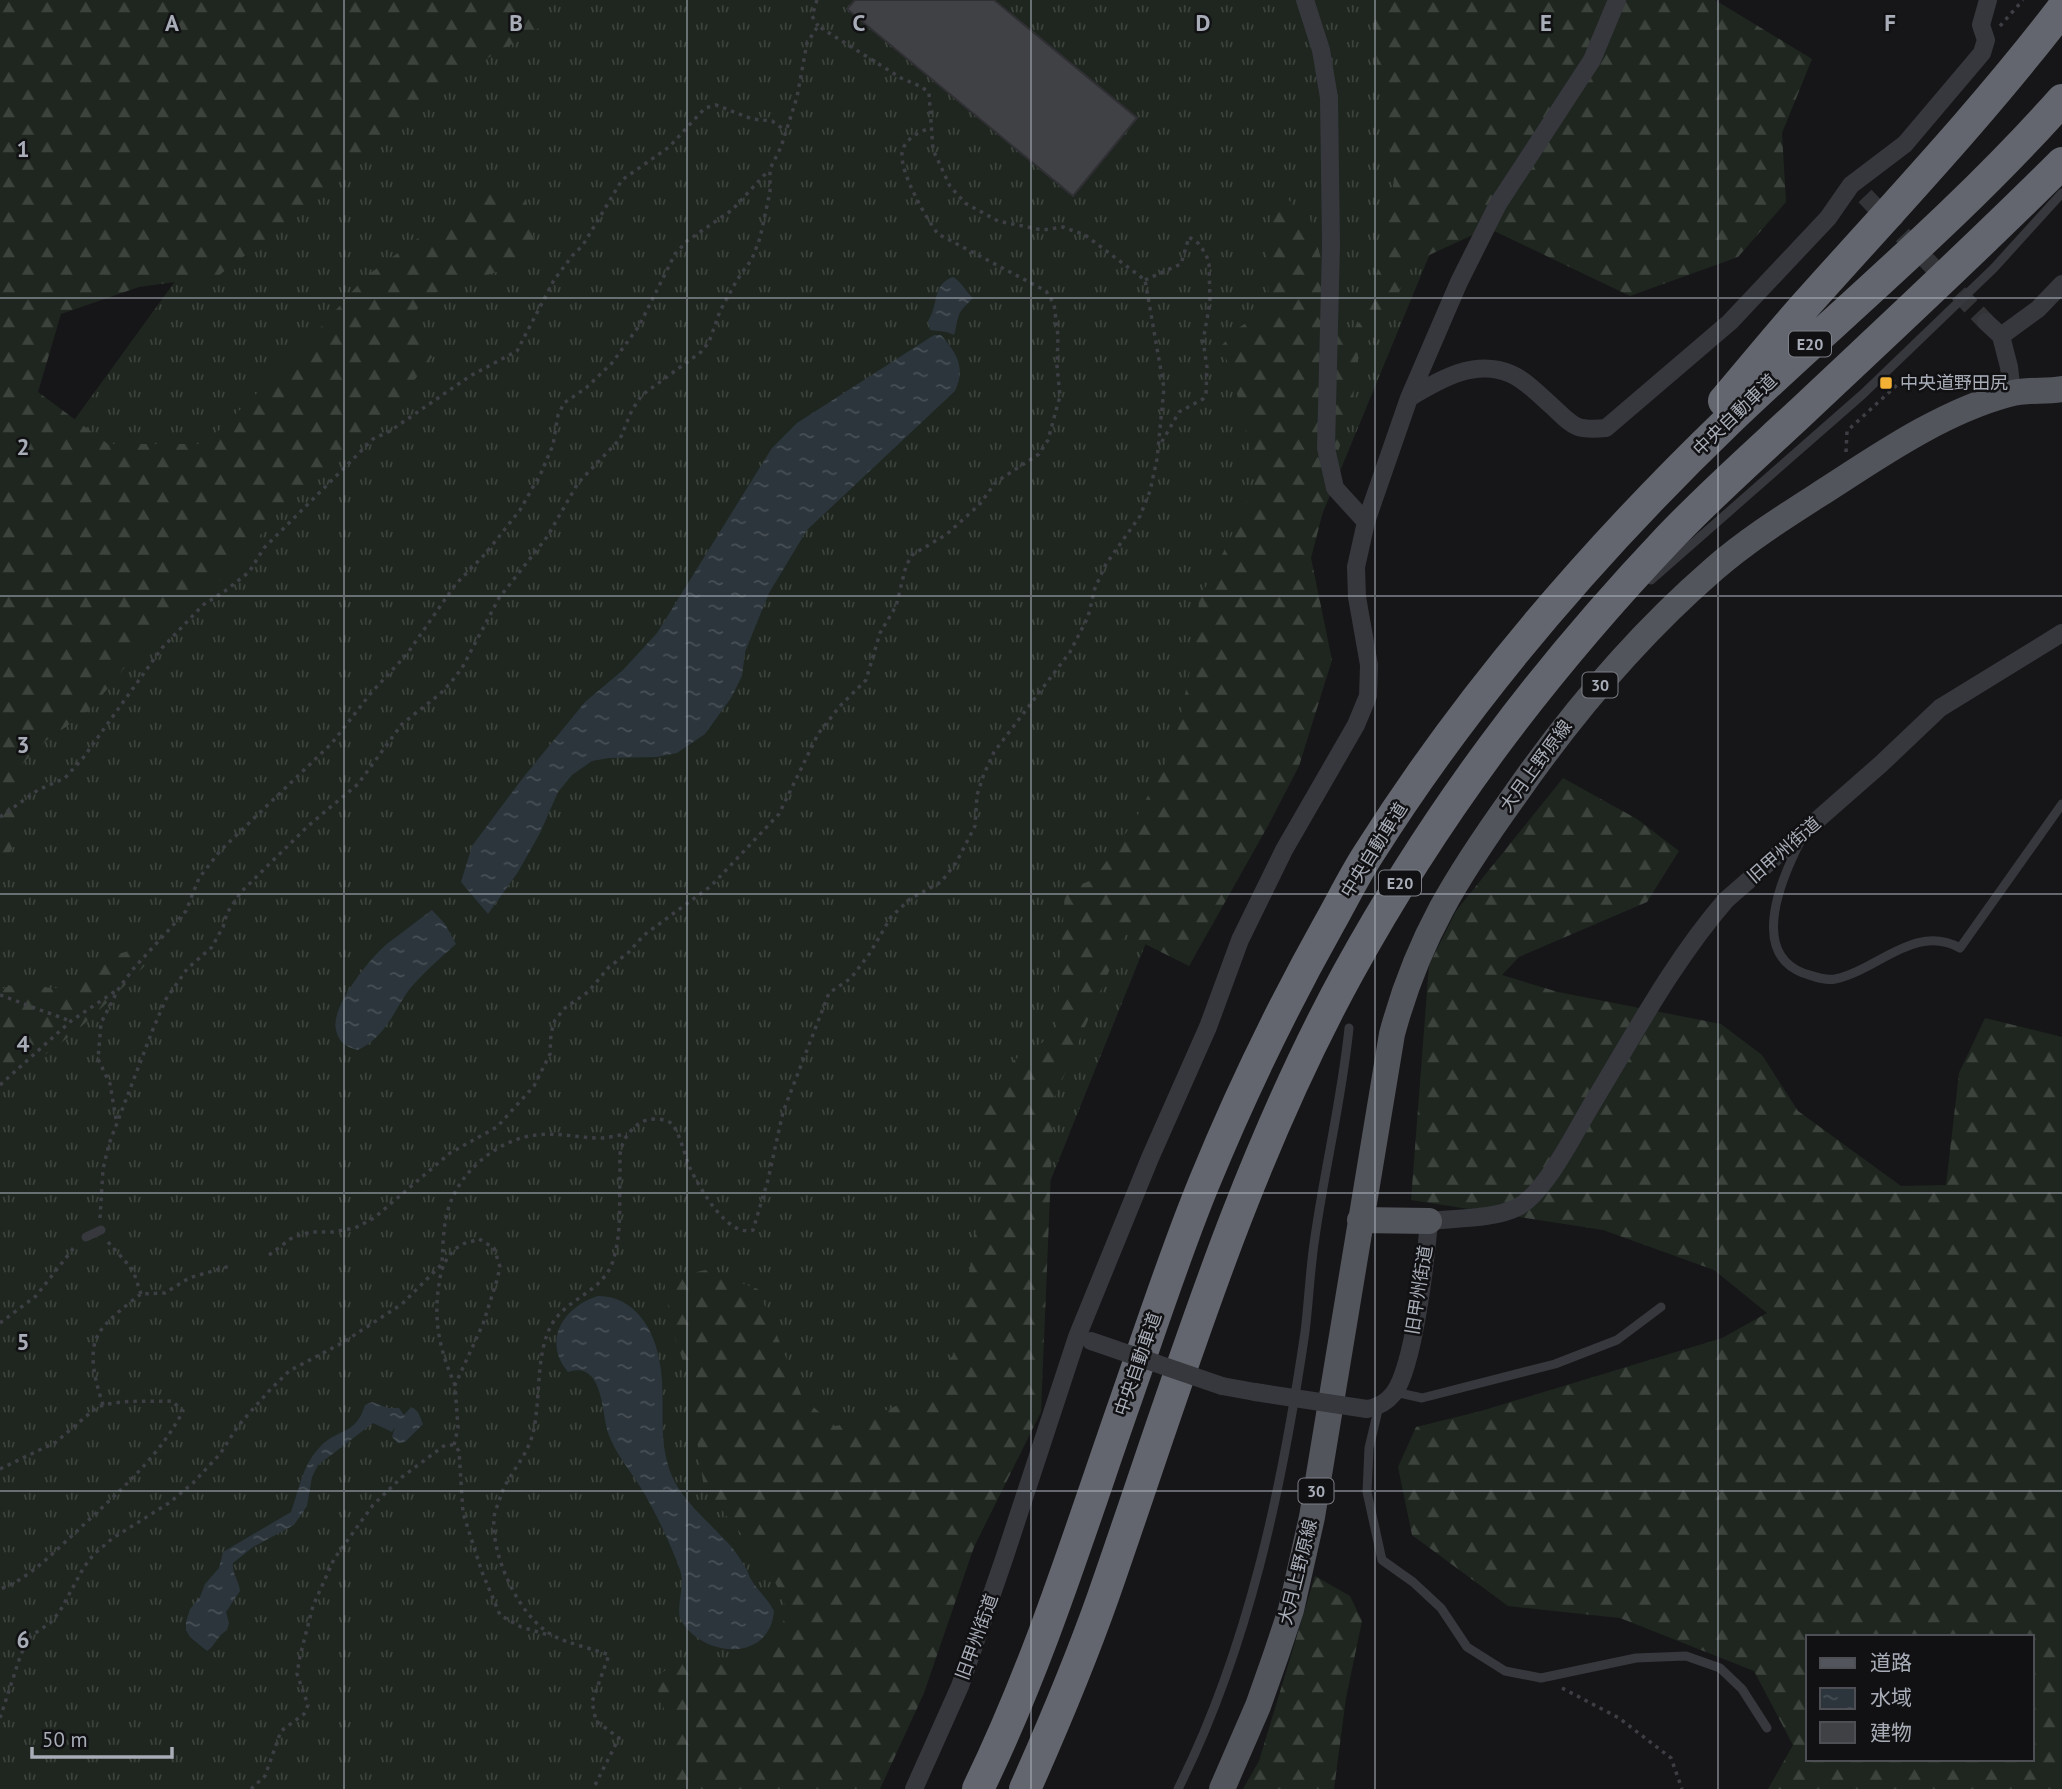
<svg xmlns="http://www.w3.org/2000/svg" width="2062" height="1789" font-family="'PT Sans','Noto Sans JP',sans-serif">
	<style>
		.grass { fill: url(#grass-tufts) }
		.forest { fill: url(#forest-firs); fill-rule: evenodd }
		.water { fill: url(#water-ripples) }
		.building { fill: #404145; stroke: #303034; stroke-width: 2 }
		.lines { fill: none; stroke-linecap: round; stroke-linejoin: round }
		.street-tunnel { stroke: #333438; stroke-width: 18; stroke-dasharray: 18 9; stroke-linecap: butt }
		.path { stroke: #3d3f44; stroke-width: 3.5; stroke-dasharray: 3.5 5; stroke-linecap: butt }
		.lane { stroke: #37383d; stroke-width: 9 }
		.street { stroke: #37383d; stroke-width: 18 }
		.primary { stroke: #53555c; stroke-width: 26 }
		.highway { stroke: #63666e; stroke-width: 32 }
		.street-bridge { stroke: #37383d; stroke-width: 18 }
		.grid { fill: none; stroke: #a8adb8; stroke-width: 2; stroke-opacity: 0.55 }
		.poi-dot { fill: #f2b134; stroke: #111113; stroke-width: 2.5 }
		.labels { text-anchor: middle; stroke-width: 5; stroke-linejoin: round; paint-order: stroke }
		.shield { fill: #111113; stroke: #7b7e86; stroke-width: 2 }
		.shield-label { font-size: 16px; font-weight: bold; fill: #a8adb8 }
		.poi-label { font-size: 18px; fill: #a8adb8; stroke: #111113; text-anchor: start }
		.street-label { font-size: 18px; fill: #a8adb8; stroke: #111113 }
		.grid-label { font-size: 23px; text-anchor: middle; font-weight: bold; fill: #a8adb8; stroke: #111113; stroke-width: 5; stroke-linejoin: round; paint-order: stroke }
	</style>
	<defs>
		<pattern id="grass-tufts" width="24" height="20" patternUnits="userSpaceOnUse" patternTransform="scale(1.75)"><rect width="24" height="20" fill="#1e261f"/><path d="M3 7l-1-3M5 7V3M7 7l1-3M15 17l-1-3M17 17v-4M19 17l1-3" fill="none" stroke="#3c433d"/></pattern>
		<pattern id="forest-firs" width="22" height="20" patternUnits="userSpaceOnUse" patternTransform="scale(1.75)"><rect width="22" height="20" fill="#1e261f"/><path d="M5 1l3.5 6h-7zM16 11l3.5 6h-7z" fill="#3c433d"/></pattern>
		<pattern id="water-ripples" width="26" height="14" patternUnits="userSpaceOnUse" patternTransform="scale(1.75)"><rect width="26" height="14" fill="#2c353c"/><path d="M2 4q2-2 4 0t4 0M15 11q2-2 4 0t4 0" fill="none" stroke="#485056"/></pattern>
	</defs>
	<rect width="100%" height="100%" fill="#161618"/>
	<path class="grass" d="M322 0H1502L1501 82 1187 841 814 1769 802 1789H0V719L67 430 349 42Z"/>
	<path class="forest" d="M0 0H503L556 18 427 94 272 235 218 276 139 287 61 314 38 392 108 444H205L299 352 365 277 450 215 489 193 526 199 538 261 468 280 427 296 410 319 432 357 390 412 276 515 235 567 135 655 90 710 47 740 22 764 23 832 0 868Z
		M1370 0H1715L1812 59 1782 133 1786 202 1738 257 1630 296 1488 228 1414 262 1379 328 1358 353V375L1311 558 1332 660 1299 766 1269 824 1189 966 1125 934 1054 1099 1041 1412 974 1547 924 1693 880 1789H668L673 1737 654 1678 672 1666 703 1661 740 1663 771 1641 789 1612 768 1567 704 1488 687 1373 671 1326 664 1280 705 1270 758 1289 802 1397 835 1426 862 1421 923 1394 956 1351 982 1194V1103L1014 1060 1056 1034 1065 891 1094 879 1135 820 1174 747 1196 642 1199 600 1229 541 1257 478 1232 373 1221 346 1240 327 1269 308 1266 237 1280 194 1309 215 1343 339 1364 318 1385 245 1394 179 1377 69 1374 16Z
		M1563 778 1637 819 1679 851 1647 902 1519 957 1502 975 1558 992 1721 1024 1762 1055 1798 1111 1901 1186 1946 1185 1959 1073 1985 1018 2062 1037V1789H1768L1793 1745 1754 1671 1620 1618 1508 1606 1412 1535 1398 1467 1416 1427 1481 1411 1722 1338 1767 1313 1714 1270 1603 1230 1411 1200 1429 965 1456 911ZM1808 1637H2032V1759H1808Z
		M141 947 154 957C105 1004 62 1052 0 1081V990L9 986 57 988 90 973 112 956Z
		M1315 1576 1350 1596 1362 1621 1346 1698 1334 1789H1243L1259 1761Z"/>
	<path class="water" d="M953 277C962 282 965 291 973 298 967 305 960 309 958 318 956 324 956 330 954 335L947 332 930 330 928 321C939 304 932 284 953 277Z
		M934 335H941C957 353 966 368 955 391L807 530 769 593 745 652 742 676 731 698 705 734 677 753 657 757 609 758 592 761 572 775 558 792 540 833 518 872 488 914 461 882 472 846 522 779 585 702 623 670 657 633 772 448 797 423Z
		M432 910 445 924 456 944C441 957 420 976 408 991 393 1013 385 1037 358 1050 346 1047 339 1043 336 1030 330 1007 370 958 388 943 403 932 417 921 432 910Z
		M598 1296C635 1296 655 1330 660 1364 666 1397 658 1432 668 1465 676 1495 702 1515 722 1537 731 1545 739 1556 745 1567 748 1571 749 1577 752 1581 759 1592 768 1599 774 1611 770 1662 705 1658 682 1622 674 1610 686 1586 680 1570 670 1542 656 1513 641 1488 630 1470 615 1453 608 1433 603 1416 603 1391 592 1377 585 1369 576 1369 568 1372 542 1341 563 1307 598 1296Z
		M372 1402 388 1408H399L404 1415 411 1407C420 1411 419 1416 423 1424L405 1442 398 1443 392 1437 395 1427 392 1432 373 1423 318 1465 312 1477 307 1506 294 1525 253 1547 233 1563C232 1574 239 1580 240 1591L226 1612 229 1623 227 1630C217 1636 215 1646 207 1651L190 1637 186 1630V1622L190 1609 200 1597 205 1584 219 1568 223 1552 291 1512C299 1490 302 1466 319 1448 336 1428 356 1436 365 1405Z"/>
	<path class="building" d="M855 0H994L1137 118 1073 196 847 9Z"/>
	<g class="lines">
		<path class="street-tunnel" d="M1865 196 1986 322"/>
		<path class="path" d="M817 0 812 16 818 26
			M2000 26 2023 0
			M1145 280 1181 264 1189 237 1198 243 1206 254 1209 264 1210 302 1203 341 1207 367 1206 394 1203 399 1179 412 1160 445
			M1846 452 1847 431 1897 385 1894 381
			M0 817 38 790 65 778 83 758 162 648 203 605 225 591 249 572 264 548 373 439 390 431 470 376 517 351 554 280 572 256 583 245 622 180 669 147 705 108 716 105 752 119 772 121 786 131
			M0 995 70 1021
			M0 1085 71 1021 117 990
			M116 1119 110 1084 98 1059 101 1023 119 988 134 968 186 911 199 878 220 851 332 743 371 693 407 654 455 585 486 553 520 510 541 473 553 445 558 415 564 403 586 388 612 363 639 326 675 254 687 241 732 210 769 170
			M100 1218 103 1169 109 1144 153 1029 166 999 187 969 212 947 223 927 227 913 241 892 308 826 358 784 402 724 440 694 452 681 462 668 499 598 547 537 578 483 620 439 632 410 642 395 701 352 709 342 720 311 737 280 752 259 760 238 770 192V169L781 147 797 97 807 43 818 26 901 78 922 87 929 93 933 150 950 186 965 203 998 221 1042 230 1063 227 1085 235 1145 280 1164 388 1157 459 1150 491 1140 516 1106 564 1095 588 1088 617 1070 652 994 752 984 774 977 795 975 826 956 863 941 882 910 899 891 917 870 953 851 978 829 993 783 1112 768 1180 753 1230C728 1238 700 1189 690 1168 685 1157 680 1133 672 1124 667 1119 654 1118 647 1120 636 1123 625 1135 622 1146 619 1153 620 1163 620 1172 619 1201 622 1233 613 1261 603 1292 567 1298 552 1324 535 1353 541 1401 533 1433 527 1458 507 1475 500 1498 498 1505 494 1512 494 1519 491 1556 520 1619 554 1636 566 1643 594 1649 609 1655L592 1702 596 1721 619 1738 593 1789
			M108 1242 133 1270 141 1294
			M269 1255 293 1237 311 1232H333L355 1228 374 1218 450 1153 497 1127 534 1086 550 1054 551 1033 555 1020 565 1008 588 992 609 967 628 953 644 935 711 886 779 814 818 734 840 706 866 680 880 633 896 606 906 566 912 555 947 534 979 505 996 482 1039 454 1048 440 1060 396 1057 366 1058 336 1054 304 1046 291 938 234C926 218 900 173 902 153 904 139 919 132 930 128
			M0 1323 36 1296 76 1245
			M103 1405C97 1386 87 1355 98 1335 105 1321 128 1304 141 1294L165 1293 189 1278 230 1266
			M454 1445 458 1428 455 1385 483 1324 497 1280 500 1267 494 1248 479 1239C474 1241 468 1242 463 1244 447 1252 441 1268 439 1284 433 1321 440 1351 455 1385
			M0 1469 56 1442 97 1407C121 1399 147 1402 172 1401L183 1411C158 1459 115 1495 77 1531 55 1551 29 1579 0 1589
			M1562 1688 1619 1718 1671 1758 1682 1789
			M0 1718 21 1654 31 1636 50 1623 60 1611 84 1567 94 1554 113 1538 169 1503 193 1483 220 1454 238 1426 269 1391 289 1371 342 1343 402 1304 442 1264C443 1243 443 1221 451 1201 464 1168 500 1139 536 1135 558 1132 578 1138 600 1138 609 1138 618 1135 627 1134
			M251 1789 265 1776 281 1731 304 1714 308 1705 297 1674 300 1656 313 1606 334 1559 373 1505 402 1477 445 1445H454L459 1451 463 1513 482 1572 500 1615 521 1627 552 1636"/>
		<path class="lane" d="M1651 580 1863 394 1994 268 2062 193
			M1801 840C1782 877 1749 952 1803 973 1813 976 1824 981 1835 979 1878 970 1915 923 1960 948L2062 804
			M86 1237 101 1230
			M1395 1392 1422 1398 1555 1364 1617 1340 1661 1307
			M1379 1406 1369 1448 1367 1492 1382 1560 1413 1582 1441 1608 1467 1647 1505 1671 1541 1678 1636 1658 1686 1656 1720 1668 1742 1689 1767 1728
			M1178 1789C1249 1647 1282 1488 1305 1332 1309 1300 1310 1268 1315 1237 1325 1167 1342 1098 1349 1028"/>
		<path class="street" d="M1305 0 1321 50 1329 98 1331 245 1326 448 1335 488 1366 522
			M1986 322 2001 336 2009 367 2012 393
			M2001 336 2038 309 2062 284
			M1409 398C1439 380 1475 358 1511 374 1527 381 1540 396 1553 407 1574 427 1576 431 1606 428L1730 322 1828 218 1851 185 1905 144 1982 53 1986 40 1981 25 1988 0
			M1222 1386 1255 1392
			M1367 1409C1378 1407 1386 1403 1394 1393 1414 1366 1426 1258 1429 1221 1455 1218 1495 1219 1518 1207 1546 1192 1575 1132 1592 1104 1634 1035 1673 961 1726 900L1881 764 1940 708 2062 633
			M914 1789 960 1686 1004 1559 1077 1337 1150 1158 1208 1027 1240 940 1284 850 1356 725 1368 696 1369 665 1357 597 1356 567 1366 522 1409 398 1459 282 1498 204 1592 60 1617 0"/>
		<path class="primary" d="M1360 1220 1429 1221
			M1222 1789 1258 1706 1276 1655 1291 1610 1312 1517 1392 1034C1418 937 1457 876 1515 795 1572 713 1638 635 1714 569 1753 535 1797 509 1840 481 1892 447 1949 410 2009 394 2026 389 2045 392 2062 389"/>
		<path class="highway" d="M1724 401C1753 367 1781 332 1811 299 1896 204 1984 111 2062 9
			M978 1789C1038 1666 1079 1534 1124 1405 1150 1331 1174 1256 1204 1183 1240 1095 1282 1008 1329 924 1342 901 1354 876 1369 853 1470 693 1593 551 1729 420 1840 314 1960 215 2062 100
			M1025 1789C1053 1726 1080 1662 1103 1597 1177 1386 1240 1170 1348 973 1437 811 1542 672 1669 538 1710 495 1755 455 1798 415 1886 332 1976 249 2062 163"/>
		<path class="street-bridge" d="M1091 1341 1222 1386
			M1255 1392 1367 1409"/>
	</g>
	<path class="grid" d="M344 0V1789M687 0V1789M1031 0V1789M1375 0V1789M1718 0V1789M0 298H2062M0 596H2062M0 894H2062M0 1193H2062M0 1491H2062"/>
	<rect class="poi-dot" x="1879" y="376" width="14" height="14" rx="3.5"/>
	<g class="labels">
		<g class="shield">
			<rect x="1789" y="331.5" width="42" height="25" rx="5"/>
			<rect x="1582.5" y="672.5" width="35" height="25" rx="5"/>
			<rect x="1379" y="870.5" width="42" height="25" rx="5"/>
			<rect x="1298.5" y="1478.5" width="35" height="25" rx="5"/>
		</g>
		<g class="shield-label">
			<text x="1810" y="350">E20</text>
			<text x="1600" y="691">30</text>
			<text x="1400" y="889">E20</text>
			<text x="1316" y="1497">30</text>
		</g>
		<g class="poi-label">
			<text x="1900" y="389">中央道野田尻</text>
		</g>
		<g class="street-label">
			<text transform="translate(1735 415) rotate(-44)" y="6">中央自動車道</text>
			<text transform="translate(1536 766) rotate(-54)" y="6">大月上野原線</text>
			<text transform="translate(1374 850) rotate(-58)" y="6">中央自動車道</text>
			<text transform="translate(1784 850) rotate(-41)" y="6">旧甲州街道</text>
			<text transform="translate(1419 1290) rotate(-81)" y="6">旧甲州街道</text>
			<text transform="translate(1138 1364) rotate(-71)" y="6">中央自動車道</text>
			<text transform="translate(1298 1572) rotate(-76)" y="6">大月上野原線</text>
			<text transform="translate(977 1637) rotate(-70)" y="6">旧甲州街道</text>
		</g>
	</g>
	<g class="grid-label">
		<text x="172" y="31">A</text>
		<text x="516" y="31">B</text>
		<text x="859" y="31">C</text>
		<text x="1203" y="31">D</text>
		<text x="1546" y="31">E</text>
		<text x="1890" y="31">F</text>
		<text x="23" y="157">1</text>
		<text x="23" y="455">2</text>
		<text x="23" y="753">3</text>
		<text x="23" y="1052">4</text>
		<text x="23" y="1350">5</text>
		<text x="23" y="1648">6</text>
	</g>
	<rect x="1806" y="1635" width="228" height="126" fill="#111113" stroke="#4d4f55" stroke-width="2"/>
	<rect x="1820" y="1658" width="35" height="10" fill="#53555c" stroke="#4d4f55" stroke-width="2"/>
	<text x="1870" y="1670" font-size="21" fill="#a8adb8">道路</text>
	<rect x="1820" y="1688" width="35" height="21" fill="url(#water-ripples)" stroke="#4d4f55" stroke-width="2"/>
	<text x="1870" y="1705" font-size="21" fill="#a8adb8">水域</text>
	<rect x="1820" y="1722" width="35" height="21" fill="#404145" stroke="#4d4f55" stroke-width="2"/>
	<text x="1870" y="1740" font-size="21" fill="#a8adb8">建物</text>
	<path d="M32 1747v10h140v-10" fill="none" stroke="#a8adb8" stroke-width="3.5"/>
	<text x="42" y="1747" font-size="21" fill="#a8adb8" stroke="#111113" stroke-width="5" paint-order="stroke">50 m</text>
</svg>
